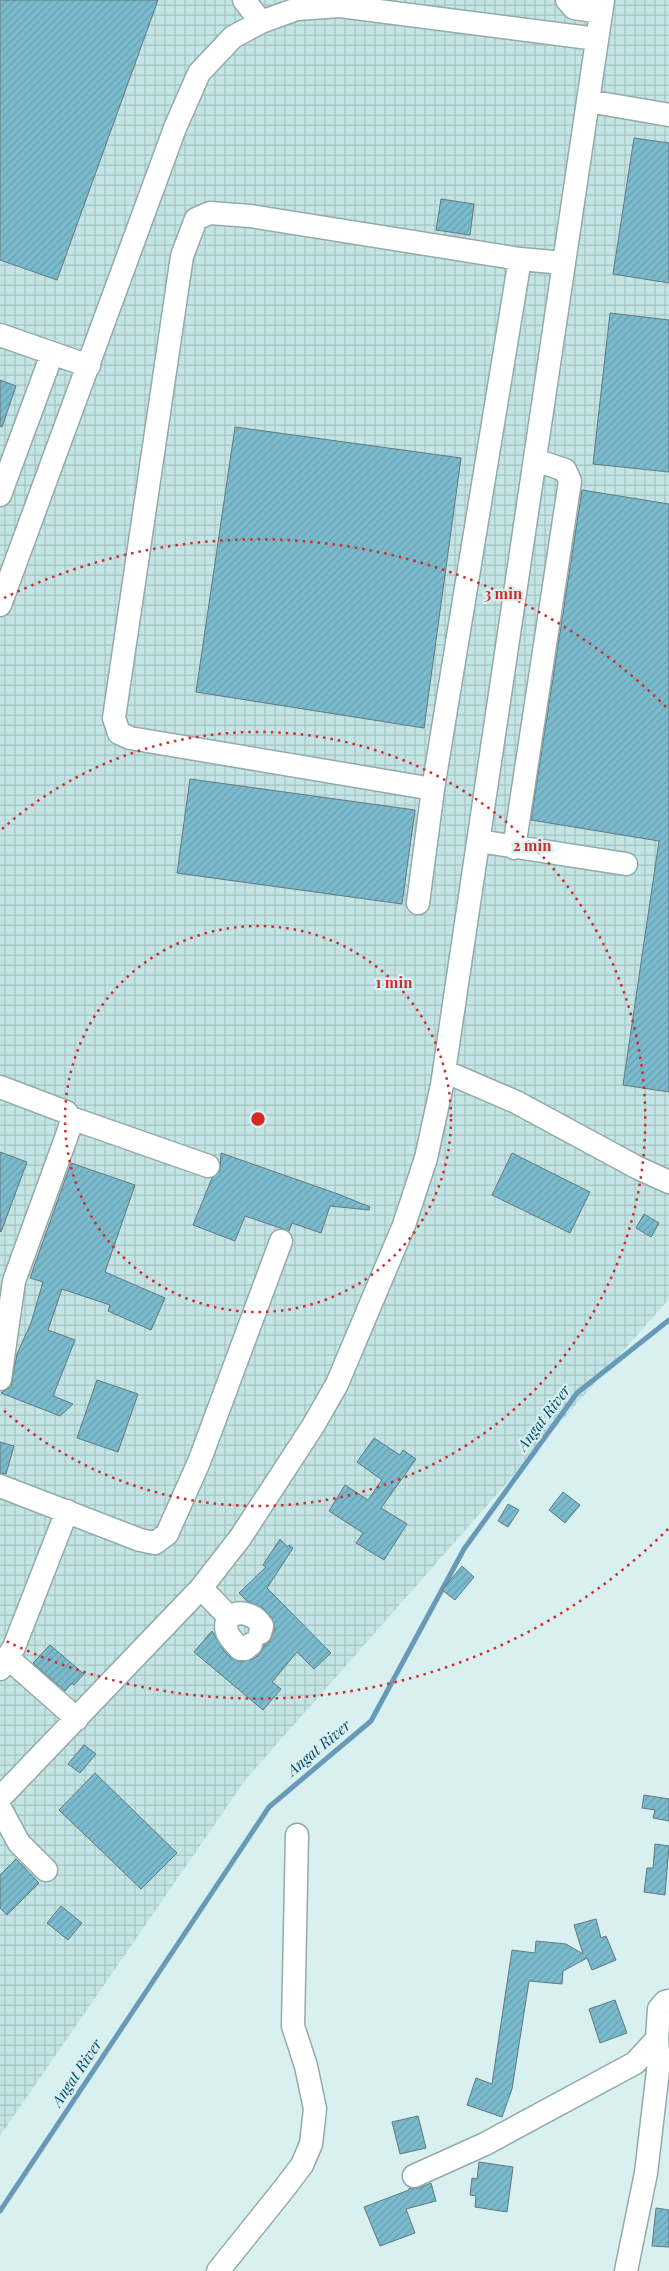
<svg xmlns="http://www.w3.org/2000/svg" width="669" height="2271" font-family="'Playfair Display',serif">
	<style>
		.industrial { fill: url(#industrial-grid) }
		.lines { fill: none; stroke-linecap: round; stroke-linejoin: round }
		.stream { stroke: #6899b8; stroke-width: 5 }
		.building { fill: url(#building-hatch); stroke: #64777d }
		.minor-casing { stroke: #94aaaa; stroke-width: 25 }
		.minor { stroke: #fff; stroke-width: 22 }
		.ring { fill: none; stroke: #d62828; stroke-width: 2.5; stroke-dasharray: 2.5 5 }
		.labels { text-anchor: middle; stroke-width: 4.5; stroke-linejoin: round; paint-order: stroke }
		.water-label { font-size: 15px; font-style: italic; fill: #034666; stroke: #d8f0f0 }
		.centre { fill: #d62828; stroke: #d8f0f0; stroke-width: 2.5 }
		.ring-label { font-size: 15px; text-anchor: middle; font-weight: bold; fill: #d62828; stroke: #d8f0f0; stroke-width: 4.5; stroke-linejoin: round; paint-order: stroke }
	</style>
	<defs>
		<pattern id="industrial-grid" width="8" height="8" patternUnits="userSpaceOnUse" patternTransform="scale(1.25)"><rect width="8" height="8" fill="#c4e5e5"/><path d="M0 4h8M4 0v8" fill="none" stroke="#a8c4c4"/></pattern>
		<pattern id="building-hatch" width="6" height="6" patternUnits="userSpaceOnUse" patternTransform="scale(1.25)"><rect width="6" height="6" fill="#7abbcd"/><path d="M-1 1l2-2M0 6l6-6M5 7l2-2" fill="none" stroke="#69a0b0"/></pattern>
	</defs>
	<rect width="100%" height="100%" fill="#d8f0f0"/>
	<path class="industrial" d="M0 0H669V1299L246 1779 0 2136Z"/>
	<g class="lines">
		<path class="stream" d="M0 2211 269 1807 371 1721 464 1549 577 1393 669 1320"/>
	</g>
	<path class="building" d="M0 0H158L57 280 0 260Z
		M634 138 669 143V283L613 274Z
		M441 199 474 204 470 235 436 230Z
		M610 313 669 320V472L593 464Z
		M0 380 16 386 2 427 0 426Z
		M235 427 461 458 424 728 196 692Z
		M582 490 669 504V1092L623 1085 659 841 531 820Z
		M190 779 415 810 402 904 177 873Z
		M0 1152 27 1162 1 1232 0 1231Z
		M221 1153 338 1194 370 1207 369 1210 330 1206 321 1233 292 1223 289 1231 245 1216 235 1241 193 1225 212 1178 220 1171Z
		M512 1153 590 1192 570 1233 492 1195Z
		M71 1163 135 1185 105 1272 165 1298 151 1330 108 1311 110 1305 62 1289 48 1330 75 1340 53 1396 73 1404 60 1416 1 1393 11 1387 17 1354 31 1323 43 1282 30 1278Z
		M644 1214 659 1223 651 1237 636 1228Z
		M97 1380 138 1394 118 1452 77 1438Z
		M374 1438 400 1455 403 1450 416 1459 381 1508 407 1524 384 1560 356 1543 363 1533 329 1511 345 1485 368 1500 382 1480 357 1462Z
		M0 1442 14 1446 6 1474 0 1473Z
		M563 1492 580 1505 565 1523 549 1510Z
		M508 1504 519 1510 508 1527 498 1521Z
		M280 1539 287 1547 289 1545 293 1548 267 1588 331 1653 314 1669 297 1652 272 1682 281 1689 263 1710 194 1652 212 1631 224 1651 231 1658 240 1662 253 1659 260 1654 264 1646 269 1642 275 1629 272 1618 263 1608 247 1601 239 1593 266 1567 263 1565Z
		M462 1566 474 1577 455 1600 442 1590Z
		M50 1645 84 1674 74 1685 72 1683 65 1691 33 1663Z
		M84 1745 96 1754 80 1773 68 1764Z
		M95 1773 177 1853 141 1889 59 1810Z
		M644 1795 669 1799V1821L653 1818 655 1810 642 1808Z
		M655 1844 669 1846 665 1895 644 1892 647 1868H653Z
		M16 1859 39 1883 7 1915 0 1908V1875Z
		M61 1906 82 1923 68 1940 47 1923Z
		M596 1919 601 1938 606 1936 616 1960 592 1970 587 1958 563 1971 562 1984 529 1981 512 2089 502 2117 467 2105 476 2078 492 2084 512 1950 535 1953 536 1941 566 1944 583 1954 574 1925Z
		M615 2000 627 2033 600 2043 589 2009Z
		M418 2116 426 2148 400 2154 392 2122Z
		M479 2162 513 2167 507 2212 475 2207 476 2196 470 2195 472 2178 477 2179Z
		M431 2183 436 2201 406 2209 415 2233 380 2246 364 2207 409 2190V2188H419Z
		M656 2208 669 2210V2247L652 2246Z"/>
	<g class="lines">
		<defs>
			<path id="minor" d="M244 0 261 22
				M567 0 574 8 601 12
				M588 101 669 115
				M0 335 89 366
				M0 495 52 354
				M0 605 175 128 199 73 233 37 261 22 297 9 340 6 597 39
				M433 789 130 738 119 733 114 718 182 256 196 219 210 213 250 216 520 259 564 263
				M479 841 626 864
				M514 848 570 481 565 470 535 460
				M418 903 433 789 520 259
				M444 1071 516 1102 638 1168 669 1182
				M0 1087 66 1112 71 1118 70 1127 14 1281 0 1379
				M71 1118 208 1166
				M0 1486 140 1540 155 1543 167 1534 199 1462 281 1241
				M201 1588 229 1617
				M251 1644 245 1649H240C231 1639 221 1631 229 1617 241 1609 255 1615 262 1626L260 1633
				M8 1658 77 1719
				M0 1669 14 1647 67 1511
				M0 1798 201 1588 240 1538 313 1426 337 1384 404 1225 426 1158 442 1085 603 0
				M0 1808 19 1843 46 1870
				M414 2176 485 2144 635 2063 657 2039 659 2009 665 2002 669 2001
				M218 2271 283 2190 302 2165 311 2144 315 2109 306 2066 293 2026 297 1835
				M626 2271 646 2173 659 2062 657 2039"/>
		</defs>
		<use href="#minor" class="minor-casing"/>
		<use href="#minor" class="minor"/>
	</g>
	<g class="ring">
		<circle cx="258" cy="1119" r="193"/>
		<path d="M2 829A387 387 0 1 1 2 1409"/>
		<path d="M668 1529A580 580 0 0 1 4 1640M4 598A580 580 0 0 1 668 709"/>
	</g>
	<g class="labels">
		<g class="water-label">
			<text transform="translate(544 1418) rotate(-53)" y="5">Angat River</text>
			<text transform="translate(319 1748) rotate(-40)" y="5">Angat River</text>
			<text transform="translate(77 2073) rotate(-56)" y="5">Angat River</text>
		</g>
	</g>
	<circle cx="258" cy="1119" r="8" class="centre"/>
	<g class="ring-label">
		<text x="503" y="599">3 min</text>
		<text x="532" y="851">2 min</text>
		<text x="394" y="988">1 min</text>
	</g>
</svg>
